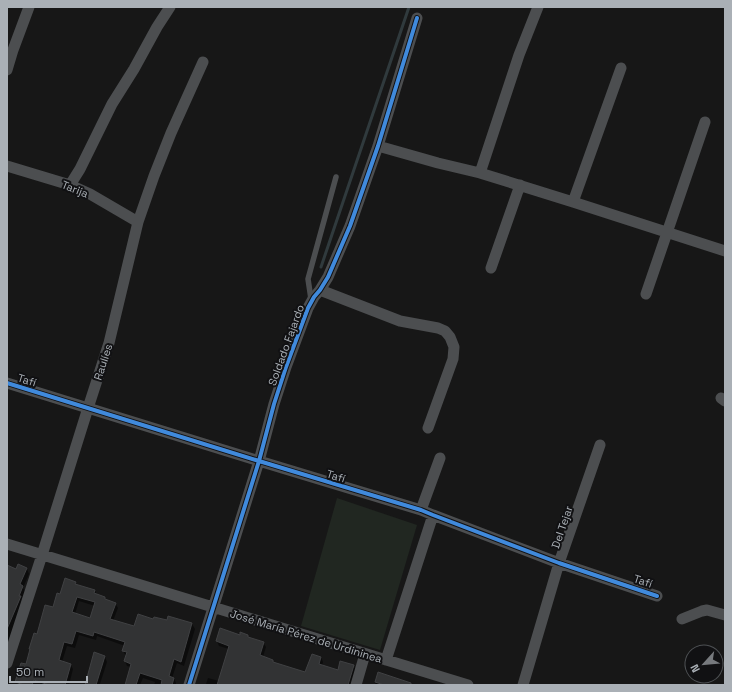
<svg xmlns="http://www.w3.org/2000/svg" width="732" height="692" font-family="'Space Grotesk',sans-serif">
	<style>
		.green { fill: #212721 }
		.shadow { fill: #0007; fill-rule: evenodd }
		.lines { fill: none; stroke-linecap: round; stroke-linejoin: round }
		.stream { stroke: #303a3d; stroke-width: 3 }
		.building { fill: #323334; stroke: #404143; fill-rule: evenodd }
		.lane { stroke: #4c4e50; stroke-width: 5.5 }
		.street { stroke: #4c4e50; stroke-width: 11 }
		.cycleway-casing { stroke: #111113; stroke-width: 6 }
		.cycleway { stroke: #408adc; stroke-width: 4 }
		.labels { text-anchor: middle; stroke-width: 4; stroke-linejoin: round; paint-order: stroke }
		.street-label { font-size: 11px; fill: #aab0b6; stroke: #111113 }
	</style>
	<rect width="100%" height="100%" fill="#171717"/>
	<path class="green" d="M337 498 417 525 380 650 301 626Z"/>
	<path class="shadow" d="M7 566 17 570 19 566 27 569 29 574 23 588 25 591 22 599 23 602 15 622 16 624 7 643Z
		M75 583 76 585 95 591 97 595 105 597 107 601 115 603 118 608 113 621 135 628 154 620 167 622 169 617 192 624 195 629 184 666 177 663 172 678H174L176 683V685H154L155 682 143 678 140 685H126L131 667 127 666 125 661 126 656 123 651 125 646 97 636 96 640 79 635 75 648 67 646 62 662 71 665 73 669 69 685H18L16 682 26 666 38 635 61 595ZM79 601 95 606 91 619 75 614Z
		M220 630 240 636H248L249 638 263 642 266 647 263 657 272 660 274 663 306 674 321 657 323 662 322 666 338 671 341 662 354 666 356 671 352 685H207L206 684 208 678 219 681 229 649 219 646 217 641Z
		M105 657 107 662 100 684 104 685H85Z
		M378 674 409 685H375Z"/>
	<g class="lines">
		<path class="stream" d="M321 267 409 7"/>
	</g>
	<path class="building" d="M18 564 27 568 20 584 23 586 19 596H21L7 629V565L16 569Z
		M65 578 76 582 75 584 95 590 94 593 105 597V599L116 603 110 619 134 626 138 614 153 619 154 617 167 620 168 616 192 623 181 662 174 659 169 676 174 678 172 685H161L162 680 140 673 136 685H125L131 664 124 661 127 652 122 651 125 642 94 632 93 636 76 631 72 644 64 642 59 660 71 664 65 685H49L34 680 32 685H24L15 682 21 663 26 664 30 649H29L34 633 37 634 45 605 53 607 57 593 60 594ZM77 597 95 602 90 618 72 612Z
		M220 628 240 635V632L248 635V637L264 642 260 655 273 660V662L305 672 312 654 321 657 319 664 338 670 340 661 354 665 348 685H217L229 646 216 641Z
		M94 652 105 656 96 685H85Z
		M378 672 411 683V685H384L375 682Z"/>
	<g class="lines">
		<path class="lane" d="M311 299 308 279 336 177"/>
		<path class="street" d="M7 70 13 50 29 7
			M378 146 438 163 480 173 573 202 725 251
			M7 166 70 185 90 194 138 222
			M480 173 519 55 538 7
			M70 185 80 169 112 104 134 69 157 27 170 7
			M573 202 621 68
			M491 268 520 185
			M320 290 400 321 438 328 445 331 450 337 454 347 453 359 428 428
			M646 294 705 122
			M7 383 259 461 421 510 433 515 559 563 657 596
			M721 398 725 401
			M421 510 440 458
			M7 544 468 685
			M682 619 702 611 707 610 725 615
			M386 660 433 515
			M7 663 42 555 88 408 109 343 138 222 154 176 171 133 203 62
			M189 685 259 461 274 404 286 367 308 308 314 297 320 290 328 277 350 226 378 146 417 18
			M356 685 365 654
			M523 685 559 563 600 445"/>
		<defs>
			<path id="cycleway" d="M7 383 259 461 421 510 433 515 559 563 657 596
				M189 685 259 461 274 404 286 367 308 308 314 297 320 290 328 277 350 226 378 146 417 18"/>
		</defs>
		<use href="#cycleway" class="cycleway-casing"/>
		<use href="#cycleway" class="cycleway"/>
	</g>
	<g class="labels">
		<g class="street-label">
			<text transform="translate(75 189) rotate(22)" y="4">Tarija</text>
			<text transform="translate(286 345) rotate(-70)" y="4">Soldado Fajardo</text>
			<text transform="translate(103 362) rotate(-72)" y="4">Raulíes</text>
			<text transform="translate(27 380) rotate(17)" y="4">Tafí</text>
			<text transform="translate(336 476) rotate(17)" y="4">Tafí</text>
			<text transform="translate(562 527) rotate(-71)" y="4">Del Tejar</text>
			<text transform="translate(643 581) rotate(18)" y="4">Tafí</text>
			<text transform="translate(306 636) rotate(17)" y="4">José María Pérez de Urdininea</text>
		</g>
	</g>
	<rect width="732" height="692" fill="none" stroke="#aab0b6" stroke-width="16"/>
	<g transform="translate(704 664) rotate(243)"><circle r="19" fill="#111113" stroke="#4e5154"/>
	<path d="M0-3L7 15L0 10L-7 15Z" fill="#777a7e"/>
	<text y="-6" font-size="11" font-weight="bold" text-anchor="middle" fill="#aab0b6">N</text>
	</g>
	<path d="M10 676v6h77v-6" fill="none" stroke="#aab0b6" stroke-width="2"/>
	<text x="16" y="676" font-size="12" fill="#aab0b6" stroke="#111113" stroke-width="3" paint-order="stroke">50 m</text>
</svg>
